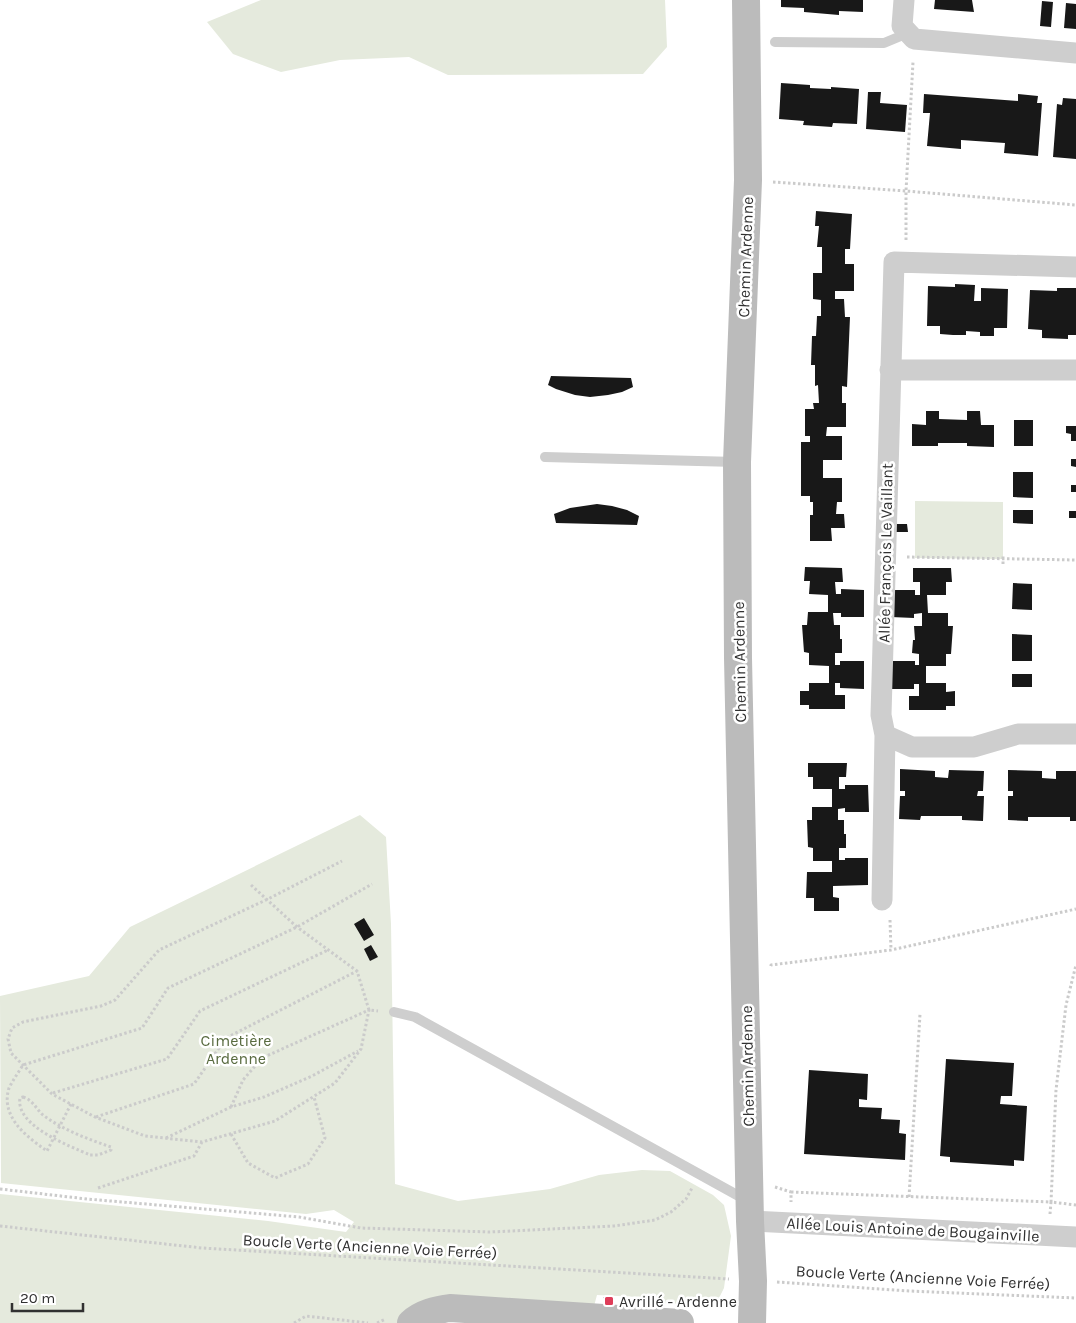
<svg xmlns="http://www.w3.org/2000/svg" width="1076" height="1323" font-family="Karla,sans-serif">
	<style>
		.green { fill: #e5eadd }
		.building { fill: #181818 }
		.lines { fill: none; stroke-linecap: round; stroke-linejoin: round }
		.path { stroke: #cbcbcb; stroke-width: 3; stroke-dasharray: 2.5 2.5; stroke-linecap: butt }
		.lane { stroke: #cecece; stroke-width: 10 }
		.street { stroke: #cecece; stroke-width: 21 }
		.secondary { stroke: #bbb; stroke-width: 28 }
		.poi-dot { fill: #de3d59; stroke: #fff; stroke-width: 2 }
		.labels { text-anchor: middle; stroke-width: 5; stroke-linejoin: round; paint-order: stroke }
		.street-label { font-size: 16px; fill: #313131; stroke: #fff }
		.park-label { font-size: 16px; fill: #596b40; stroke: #fff }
		.poi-label { font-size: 16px; fill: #313131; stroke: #fff; text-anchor: start }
	</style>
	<rect width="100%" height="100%" fill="#fff"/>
	<path class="green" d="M261 0H665L667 47 643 74 448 75 409 57 340 60 281 72 233 54 207 22Z
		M915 501 1003 502V559L915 558Z
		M360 815 386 837 391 924 395 1184 458 1201 550 1189 599 1175 642 1170 670 1171 713 1195 724 1205 731 1236 724 1288 718 1300 708 1305 658 1303 659 1298 597 1295 594 1306 410 1309 397 1323H0V1194L268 1221 346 1232 354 1222 334 1210 306 1214 1 1183 0 996 89 976 130 927Z"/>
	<path class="building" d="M781 0H863V12L839 11V15L804 12V8L781 7Z
		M935 0H972L974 12 934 9Z
		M1042 1 1053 2 1051 27 1040 26Z
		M1066 3 1076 4V29L1064 28Z
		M781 83 810 85V88L831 89V87L859 89 857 124 833 123 832 127 803 125 804 121 779 119Z
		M868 92H881L880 103 907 105 905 132 866 129Z
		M924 94 1018 101V94L1038 96 1037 103H1042L1038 156 1004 153 1005 143 961 140V149L927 146 930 113H923Z
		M1063 98 1076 99V159L1053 157 1057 104 1062 105Z
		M816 211 852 214 850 249H845V264H854V291H835V299H844L845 317H850L847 387 842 386V403H846V427H827L826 436H842V460H823V478H842V502H837L836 514H844L845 528H831L832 541H810V515H813V502H810V496H801V442H810V436H805V409H814L813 403H819L818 385 815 386V365H811L812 336H816L817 316H821V300L813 299V273H822V247H817L819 226H815Z
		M955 284 975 285 974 301H981V288L1008 289 1007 328H994V336H980V332L966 331V335H953L940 334V326H927L928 286 955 287Z
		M1057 288H1076V335H1068V339L1042 338V330L1028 329 1030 290 1057 291Z
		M551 376 631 378 633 387 622 392 608 395 590 397 575 395 556 389 548 385Z
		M926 411H939V419L967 420V411H980L981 425H994V447L967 446V443H938V446H912V424L926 425Z
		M1014 420H1033V446H1014Z
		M1066 426H1076V441H1071V434L1066 433Z
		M1071 459H1076V467L1071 466Z
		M1013 472H1033V498L1013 497Z
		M1071 485H1076V492H1071Z
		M597 504 612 506 627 510 639 516 637 525 556 523 554 514 570 508Z
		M1013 510H1033V524L1013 523Z
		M1069 511H1076V518H1069Z
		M894 524H907L908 532H894Z
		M805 567 842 568 843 582H835L836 594H841V589L864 590V617H841V613H833L834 625H840V639H842V653H835V665H840V661H864V689L840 688V683H835V695H845V709H809V705H800V691H809V683H829V666L809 665V653L804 652 802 625H807L808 612H828V595L809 594 810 581H804Z
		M913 568H951L952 582H946V595H927L928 613H948V626H953L951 654H946V666H926V683H946V692L955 691V706H946V710H909V696H919V684H914V689H891L890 661H915V665H919V654L912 653 913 640H915L914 626H922V613L914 614V618L891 617V590H915V595H920V582H913Z
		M1013 583 1032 584V610L1012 609Z
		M1012 634 1032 635V661H1012Z
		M1012 674H1032V687H1012Z
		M808 763H847L846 777H839V789H845V785H868L869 812H845V808L838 809V820H844V834H846V848H839V860H845V858H868V885L833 886V897L839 898V911H814V898H806L807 872H832V861H813V848L808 847 807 820H812V807H832V789H813V777H808Z
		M900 769 935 771V777L948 778 949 770 984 771 983 791H978L977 796H984L983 821 962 820V816H921L920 820 899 819 900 796H905V791H900Z
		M1008 770 1042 771V778L1056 779V771H1076V821H1070V817H1028V821L1008 820V796H1013V791H1008Z
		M364 918 374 935 364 941 354 924Z
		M371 945 378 957 370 961 364 949Z
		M946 1059 1014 1063 1012 1096H1001L1000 1104 1027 1106 1024 1161 1014 1160V1166L950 1162V1157L940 1156Z
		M809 1070 868 1074 867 1100 859 1099V1107L882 1108 881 1119 900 1120 899 1133 906 1134 905 1160 804 1154Z
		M603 1297 615 1298V1304L603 1303Z"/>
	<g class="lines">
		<path class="path" d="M773 182 906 191 1076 205
			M906 240V191L913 62
			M907 557 1076 560
			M1003 564V554
			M251 885 297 927 357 971 369 1010 378 1011
			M890 920 891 950
			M771 966V965L891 950 1076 909
			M53 1093 167 1059 200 1011 328 950
			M23 1097C33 1100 36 1109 43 1115 63 1130 88 1139 111 1147V1150L98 1155H90C70 1146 15 1126 20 1098Z
			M71 1104 47 1151C27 1137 0 1117 9 1088 13 1080 18 1073 23 1065L142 1028 168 988 297 927 372 884
			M231 1107 243 1080 262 1058 369 1010 361 1049 335 1083 275 1121 202 1142 145 1136 95 1117 52 1094 11 1053 8 1039 12 1028 23 1022 101 1006 115 1000 159 950 268 899 342 861
			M96 1117 194 1084 226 1038 357 971
			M231 1134 248 1163 275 1178 308 1164 325 1138 314 1097
			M166 1138 231 1107 264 1097 312 1076 358 1051
			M775 1187 791 1192V1202
			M98 1188 194 1156 202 1142
			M0 1189 87 1199 299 1217 361 1228 490 1232 614 1226 655 1220 671 1212 686 1199 692 1188
			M791 1192 1051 1202 1056 1090 1066 1005 1076 965
			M909 1197 920 1014
			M1050 1214 1051 1202 1076 1205
			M0 1226 202 1248 729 1279
			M777 1282 909 1291 1076 1298
			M294 1323 306 1316 368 1323
			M377 1323 386 1319"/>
		<path class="lane" d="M775 42 884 43 908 33
			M545 457 736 462
			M394 1012 415 1017 746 1200"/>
		<path class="street" d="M904 0 902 26 914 39 1076 53
			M890 370H1076
			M885 735 912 747H974L1018 734H1076
			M882 900 885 735 881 715 894 262 1076 267
			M750 1221 1076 1237"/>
		<path class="secondary" d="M746 0 748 180 737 462 738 658 750 1221 753 1281 752 1323
			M411 1323C422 1313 436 1310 450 1308L680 1323"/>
	</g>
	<rect class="poi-dot" x="604" y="1296" width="10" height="10" rx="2.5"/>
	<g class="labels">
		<g class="street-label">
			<text transform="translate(745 257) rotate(-88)" y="6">Chemin Ardenne</text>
			<text transform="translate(885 553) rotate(-89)" y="6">Allée François Le Vaillant</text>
			<text transform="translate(739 662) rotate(-91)" y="6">Chemin Ardenne</text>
			<text transform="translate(747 1066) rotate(-91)" y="6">Chemin Ardenne</text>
			<text transform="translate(913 1229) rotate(3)" y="6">Allée Louis Antoine de Bougainville</text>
			<text transform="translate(370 1246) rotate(3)" y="6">Boucle Verte (Ancienne Voie Ferrée)</text>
			<text transform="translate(923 1277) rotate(3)" y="6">Boucle Verte (Ancienne Voie Ferrée)</text>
		</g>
		<g class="park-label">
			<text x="236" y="1046">Cimetière<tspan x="236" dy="18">Ardenne</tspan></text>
		</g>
		<g class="poi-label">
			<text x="619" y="1307">Avrillé - Ardenne</text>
		</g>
	</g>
	<path d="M12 1303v8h71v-8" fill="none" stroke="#313131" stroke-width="2.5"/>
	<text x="20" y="1303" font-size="15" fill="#313131" stroke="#ffffff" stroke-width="4" paint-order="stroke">20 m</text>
</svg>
